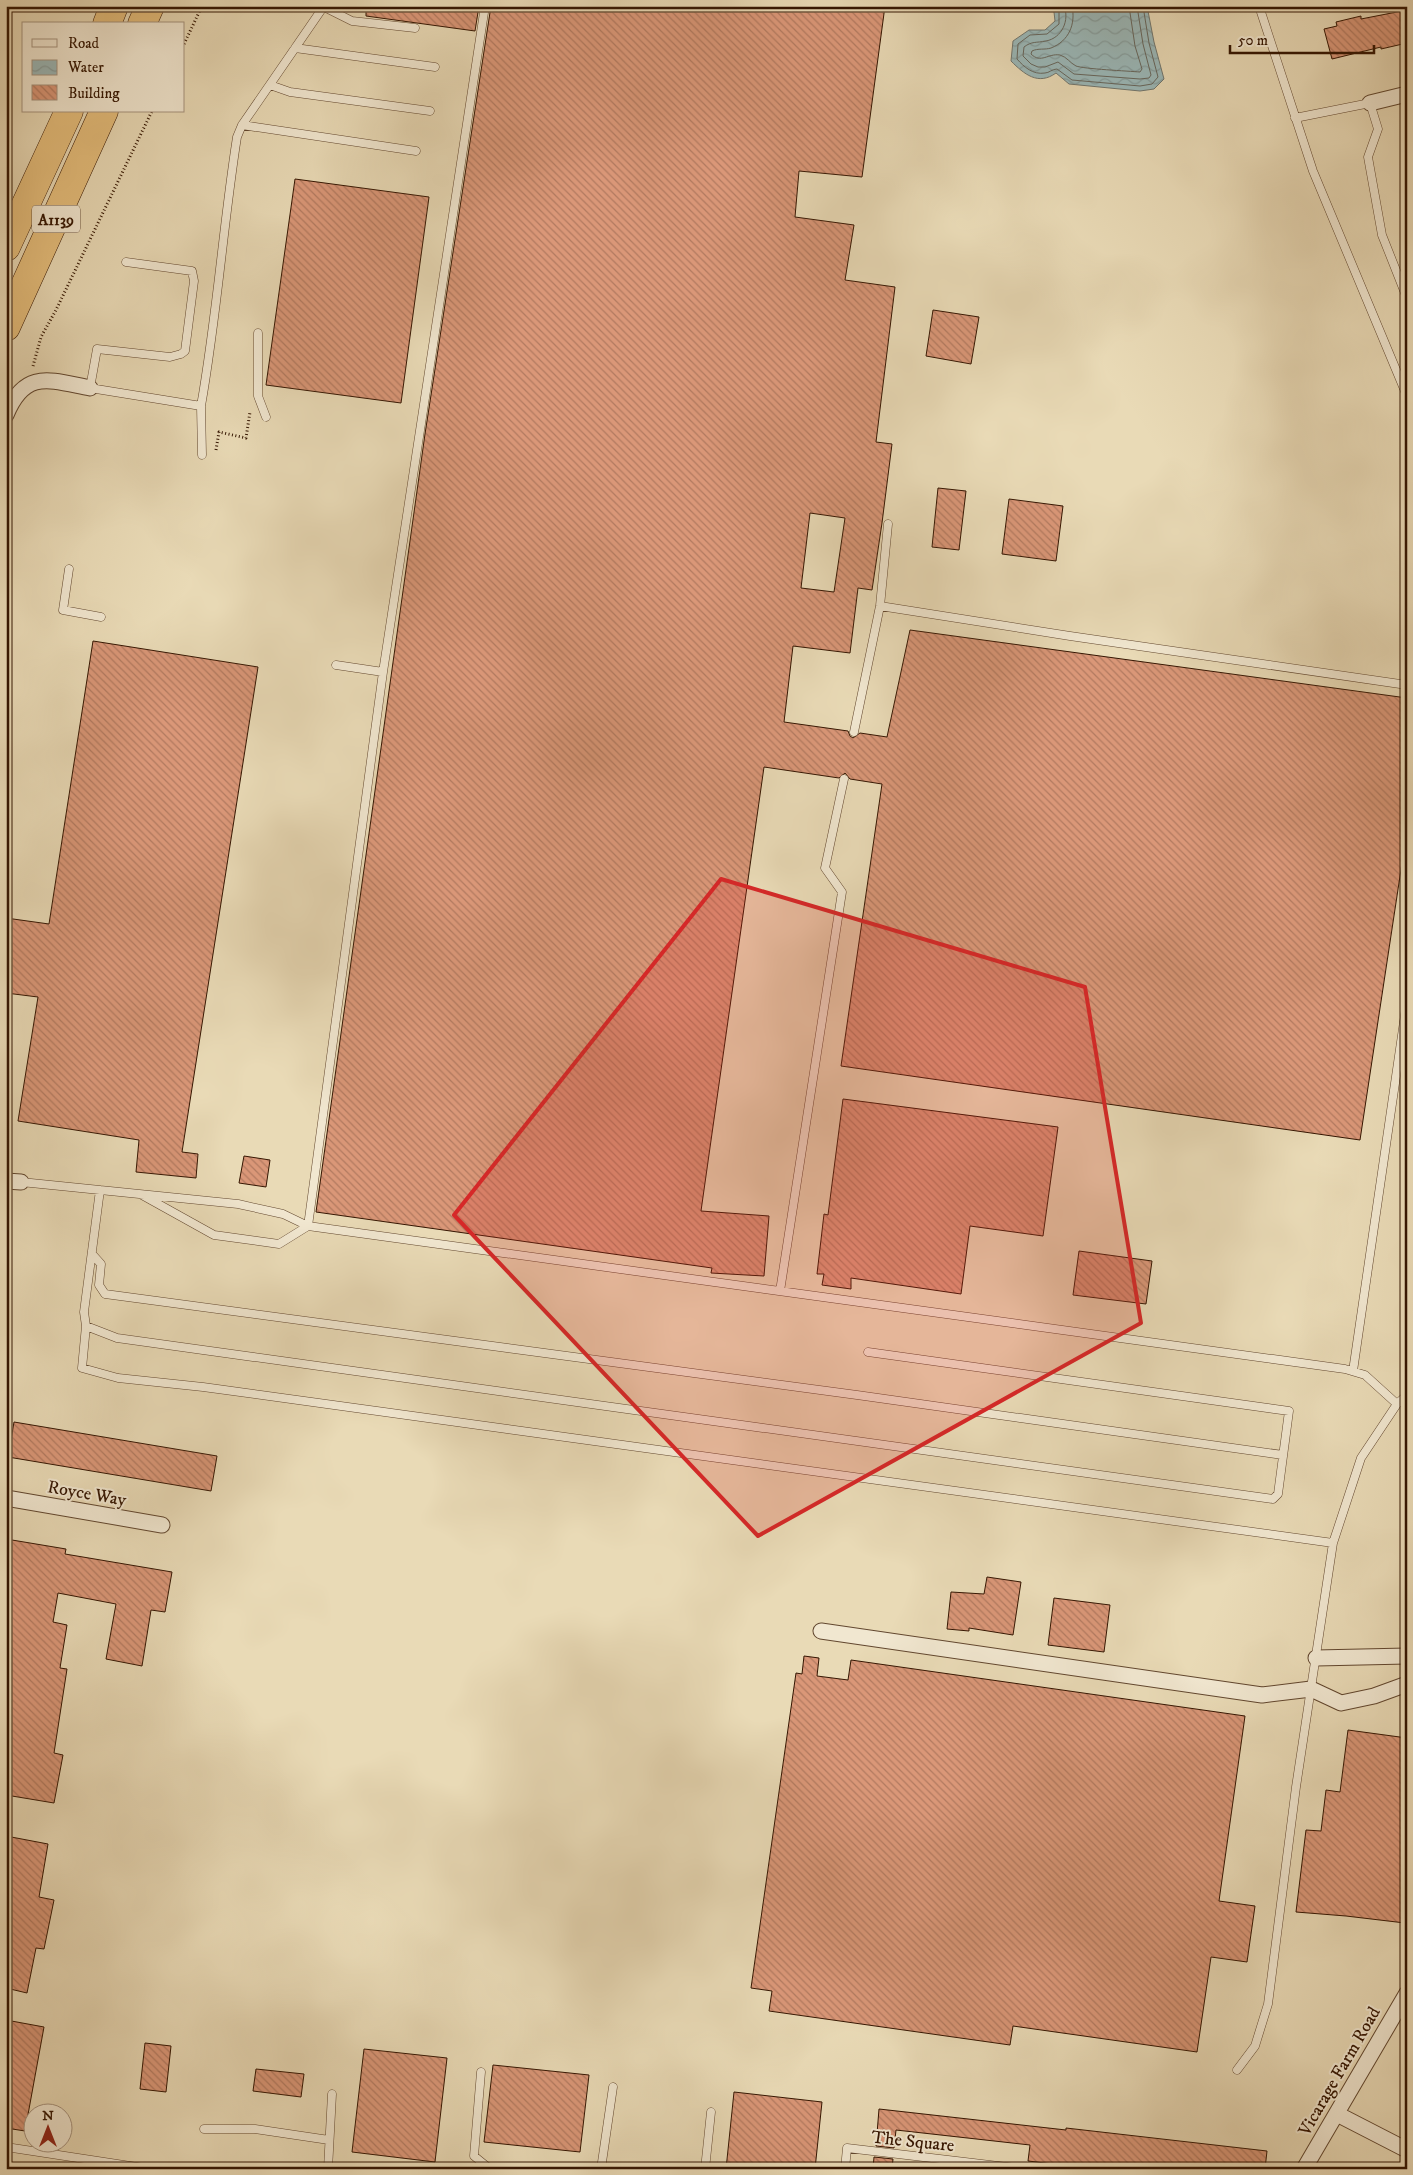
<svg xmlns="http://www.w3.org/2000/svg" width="1413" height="2175" font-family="'IM FELL DW Pica',serif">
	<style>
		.water { fill: url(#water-waves); stroke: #72776f }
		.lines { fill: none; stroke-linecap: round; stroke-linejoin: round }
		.shore { stroke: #68675d; stroke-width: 1 }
		.building { fill: url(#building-back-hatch); stroke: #351602; fill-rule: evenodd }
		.lane-casing { stroke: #62472f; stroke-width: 9 }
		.street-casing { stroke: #62472f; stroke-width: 17 }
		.highway-casing { stroke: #351602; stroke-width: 29 }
		.path { stroke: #351602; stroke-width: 3; stroke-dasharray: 1 2.5; stroke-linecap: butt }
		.lane { stroke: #f1e7d0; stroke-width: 8 }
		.street { stroke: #f1e7d0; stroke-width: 15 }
		.highway { stroke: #e4bd7b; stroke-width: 28 }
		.marked { fill: #d62828; fill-opacity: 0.2; stroke: #d62828; stroke-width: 4; stroke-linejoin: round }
		.labels { text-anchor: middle; stroke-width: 4; stroke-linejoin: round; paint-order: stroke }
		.shield { fill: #f1e7d0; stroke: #6d5540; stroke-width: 1 }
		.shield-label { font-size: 16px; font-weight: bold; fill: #351602 }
		.street-label { font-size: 18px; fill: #351602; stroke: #f1e7d0 }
	</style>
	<defs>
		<pattern id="water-waves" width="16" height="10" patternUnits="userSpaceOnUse" patternTransform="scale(1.25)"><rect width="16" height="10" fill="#9bb8b8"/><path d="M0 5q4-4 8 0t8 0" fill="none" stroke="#869d9d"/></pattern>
		<pattern id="building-back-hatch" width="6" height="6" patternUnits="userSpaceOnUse" patternTransform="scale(1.25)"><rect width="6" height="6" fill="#da9778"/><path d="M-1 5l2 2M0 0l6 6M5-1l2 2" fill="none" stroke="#b27a60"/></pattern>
	</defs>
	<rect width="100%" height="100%" fill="#e9dab6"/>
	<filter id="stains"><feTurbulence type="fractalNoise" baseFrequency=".004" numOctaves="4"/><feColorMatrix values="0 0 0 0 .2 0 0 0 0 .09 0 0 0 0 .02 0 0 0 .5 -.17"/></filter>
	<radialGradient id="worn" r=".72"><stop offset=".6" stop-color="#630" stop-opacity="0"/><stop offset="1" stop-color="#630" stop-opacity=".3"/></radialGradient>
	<path class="water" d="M1039 6H1147L1154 42 1164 79 1154 89 1140 91 1069 84 1056 73C1038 86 1024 74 1011 61L1013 41 1029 30H1045L1055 21 1054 12Z"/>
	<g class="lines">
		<path class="shore" d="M1052 6 1059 11V24L1047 34 1030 35 1018 44 1017 59C1024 67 1033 75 1045 73 1049 73 1052 69 1057 69L1072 80 1140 86 1152 84 1158 77 1149 43 1143 6
			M1064 6C1070 20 1062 38 1046 41 1036 43 1032 41 1024 47L1023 56 1031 64 1038 67H1045L1058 62 1074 74 1140 79 1149 78 1151 75 1143 44 1137 6
			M1072 6C1076 24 1069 41 1051 48 1045 50 1038 48 1032 51L1031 54C1041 64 1048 53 1060 55 1067 57 1070 63 1076 66 1084 69 1128 71 1140 72L1142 69 1135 46 1129 6"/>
	</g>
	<path class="building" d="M366 6H479L475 31 366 16Z
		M491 6H885L862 177 799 171 795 217 854 225 845 280 895 287 876 442 892 444 882 523 872 590 858 588 850 653 793 646 784 722 848 731 850 736 853 738 860 733 887 737 910 630 1407 698V830L1360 1140 841 1066 882 784 850 779 845 773 839 778 764 767 701 1211 769 1216 764 1276 711 1273 712 1268 316 1212 425 434ZM810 513 845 518 834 592 801 588Z
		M1407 10V43L1381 49V47L1332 59 1324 29 1337 26 1336 22 1361 16V19Z
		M295 179 429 197 401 403 266 385Z
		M933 310 979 317 971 364 926 356Z
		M938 488 966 491 959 550 932 547Z
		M1009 499 1063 506 1056 561 1002 554Z
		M93 641 258 667 182 1152 198 1154 196 1178 136 1172 139 1140 18 1121 38 997 6 993V918L49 924Z
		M843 1099 1058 1127 1043 1236 970 1226 961 1294 851 1278V1289L822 1285 824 1274H817L824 1214 828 1215Z
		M244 1156 270 1160 266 1187 239 1183Z
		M1079 1251 1152 1261 1146 1304 1073 1295Z
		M14 1422 217 1456 211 1491 8 1457Z
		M6 1539 66 1549 65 1554 172 1572 165 1612 151 1610 142 1666 106 1659 116 1604 58 1593 53 1622 67 1625 60 1668 67 1669 54 1753 63 1755 54 1803 6 1795Z
		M987 1577 1021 1582 1013 1635 969 1628V1631L947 1629 951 1592 984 1594Z
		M1054 1598 1110 1605 1104 1652 1048 1645Z
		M804 1656 819 1658 817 1676 848 1680 851 1660 1245 1716 1219 1901 1255 1906 1247 1962 1211 1957 1197 2052 1013 2026 1010 2045 769 2011 772 1991 751 1988 796 1673 802 1674Z
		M1348 1730 1407 1738V1909L1405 1923 1346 1916 1296 1912 1306 1830 1321 1831 1326 1790 1340 1792Z
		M6 1836 48 1844 39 1897 54 1900 44 1949 36 1948 27 1993 6 1988Z
		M6 2020 44 2027 25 2131 6 2128Z
		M145 2043 171 2046 166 2092 140 2089Z
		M364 2049 447 2058 435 2162 352 2152Z
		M493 2065 589 2075 580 2152 484 2142Z
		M256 2069 304 2074 301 2097 253 2091Z
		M734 2092 822 2102 815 2169H726Z
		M879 2109 1066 2130V2128L1267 2151 1265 2169H1076L1062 2167V2165L1028 2161 1030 2145 896 2130 894 2148 876 2146Z
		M874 2157 893 2159 892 2169H873Z"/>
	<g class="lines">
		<defs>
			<path id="lane" d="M1259 6 1313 171 1407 396
				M324 7 352 21 415 28
				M295 48 435 67
				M270 85 290 92 430 111
				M1295 118 1370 103 1378 129 1368 157 1382 235 1407 298
				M242 125 416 151
				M126 262 192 271 194 281 185 351 181 354 170 357 97 349 90 388 201 406C217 316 223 226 237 137L242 125 324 6
				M258 333V396L266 417
				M201 406 202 455
				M69 569 63 610 101 617
				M880 606 1070 636 1407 685
				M336 665 383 672
				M854 732 880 606 888 524
				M21 1182 238 1204 283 1214 308 1226 1345 1369 1365 1375 1397 1404 1361 1458 1333 1543 1296 1787 1268 2004 1255 2046 1237 2070
				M100 1190 84 1312 86 1326 117 1338 1273 1499 1278 1494 1289 1411 868 1352
				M142 1195 214 1235 279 1244 308 1226
				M308 1226 383 672 485 6
				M92 1254 101 1264 99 1285 105 1294 857 1395 1283 1455
				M780 1291 842 892 825 868 844 779
				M86 1326 82 1368 118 1378 203 1387 1333 1543
				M1353 1371 1407 1001
				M1397 1404 1407 1395
				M481 2072 474 2156 490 2169
				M204 2129H255L329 2140
				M6 2147 150 2169
				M328 2169 332 2094
				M601 2169 613 2087
				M705 2169 711 2112
				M845 2169 847 2148 1025 2169"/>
			<path id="street" d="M1370 103 1407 94
				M6 415C25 369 49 380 90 388
				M6 1181 21 1182
				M6 1498 162 1525
				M821 1631 1262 1695 1311 1689 1341 1703 1374 1696 1407 1684
				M1316 1658 1407 1656
				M1337 2114 1407 2150
				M1304 2169 1407 1993"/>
			<path id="highway" d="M107 24 114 6
				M142 24 150 6
				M6 247 69 111
				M6 327 104 111"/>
		</defs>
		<use href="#lane" class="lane-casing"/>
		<use href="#street" class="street-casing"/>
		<use href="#highway" class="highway-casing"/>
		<path class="path" d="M184 44 202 6
			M33 366 41 337 56 310 152 111
			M216 450 219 432 246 438 250 412"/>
		<use href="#lane" class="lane"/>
		<use href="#street" class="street"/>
		<use href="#highway" class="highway"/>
	</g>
	<path class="marked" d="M721 879 1085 987 1141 1323 758 1536 454 1215Z"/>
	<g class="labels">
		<rect class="shield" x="32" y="205.5" width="48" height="27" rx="4"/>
		<g class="shield-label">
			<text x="56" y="225">A1139</text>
		</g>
		<g class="street-label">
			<text transform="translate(87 1493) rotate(10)" y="6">Royce Way</text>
			<text transform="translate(1339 2071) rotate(-60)" y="6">Vicarage Farm Road</text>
			<text transform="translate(913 2141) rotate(6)" y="6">The Square</text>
		</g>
	</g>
	<rect width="1413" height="2175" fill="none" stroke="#e9dab6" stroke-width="25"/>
	<rect x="8" y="8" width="1398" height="2160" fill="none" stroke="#351602" stroke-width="2.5"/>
	<rect x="12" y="12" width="1388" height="2150" fill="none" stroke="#351602"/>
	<rect x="22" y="22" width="162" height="90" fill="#f1e7d0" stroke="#a6937e"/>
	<rect x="32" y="39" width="25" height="8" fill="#f1e7d0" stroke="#a6937e"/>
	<text x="68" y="48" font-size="15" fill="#351602">Road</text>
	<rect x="32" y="60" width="25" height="15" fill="url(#water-waves)" stroke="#a6937e"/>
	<text x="68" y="72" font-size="15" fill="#351602">Water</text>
	<rect x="32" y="85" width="25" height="15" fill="url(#building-back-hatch)" stroke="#a6937e"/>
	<text x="68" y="98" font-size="15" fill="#351602">Building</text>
	<g transform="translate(48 2128)"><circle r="24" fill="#f1e7d0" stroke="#a6937e"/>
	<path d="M0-4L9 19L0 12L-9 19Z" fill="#8f2418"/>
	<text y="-8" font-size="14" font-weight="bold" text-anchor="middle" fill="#351602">N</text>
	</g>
	<path d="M1230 45v8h144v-8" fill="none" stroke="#351602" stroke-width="2.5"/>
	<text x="1238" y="45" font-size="15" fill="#351602" stroke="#f1e7d0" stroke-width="4" paint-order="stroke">50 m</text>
	<rect width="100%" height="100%" filter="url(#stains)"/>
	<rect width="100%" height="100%" fill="url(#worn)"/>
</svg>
